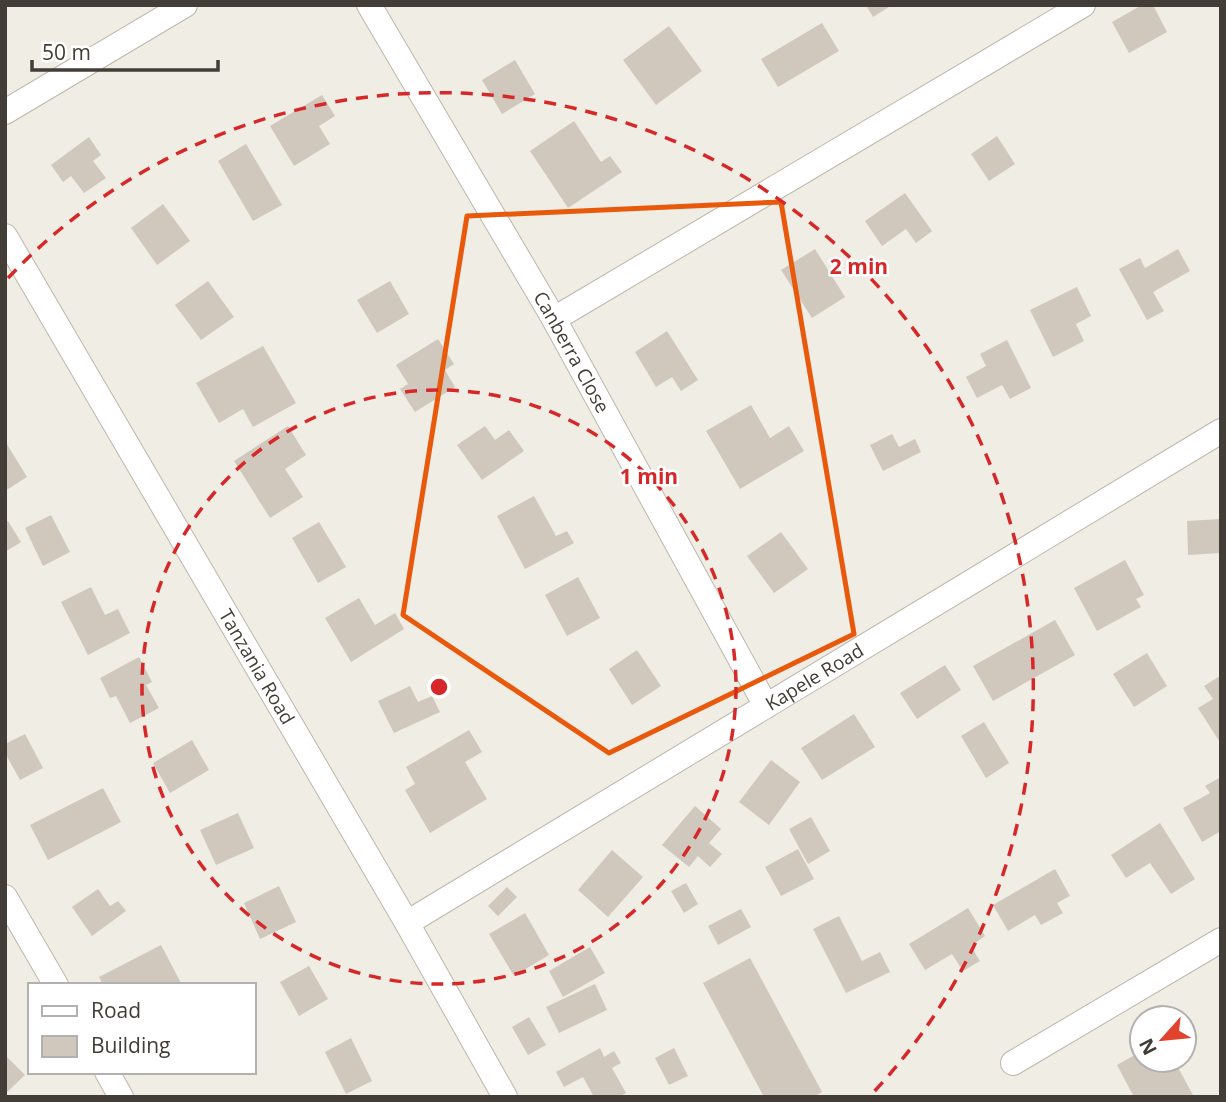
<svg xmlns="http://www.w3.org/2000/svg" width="1226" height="1102" font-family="'Open Sans',sans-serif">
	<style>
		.building { fill: #d0c8bc }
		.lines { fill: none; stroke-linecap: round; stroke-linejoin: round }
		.minor-casing { stroke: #bdb7ac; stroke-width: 26 }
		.minor { stroke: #fff; stroke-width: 24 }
		.marked { fill: none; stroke: #e8590c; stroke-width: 5; stroke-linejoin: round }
		.ring { fill: none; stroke: #d62828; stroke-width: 3.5; stroke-dasharray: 12 9 }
		.labels { text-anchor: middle; stroke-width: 5; stroke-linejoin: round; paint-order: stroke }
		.street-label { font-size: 19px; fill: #423d36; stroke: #fff }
		.centre { fill: #d62828; stroke: #fff; stroke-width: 3.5 }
		.ring-label { font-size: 21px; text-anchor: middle; font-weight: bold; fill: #d62828; stroke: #fff; stroke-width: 5; stroke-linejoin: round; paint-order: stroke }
	</style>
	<rect width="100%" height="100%" fill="#f0ede5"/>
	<path class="building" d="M866 5H892L873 17Z
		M1142 5H1153L1167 32 1129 53 1112 22Z
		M822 23 839 51 778 87 761 59Z
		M669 26 702 71 656 105 623 60Z
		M515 60 535 94 502 114 482 80Z
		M322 95 335 116 319 126 330 144 294 166 270 126Z
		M574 121 601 162 610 156 622 172 568 208 530 151Z
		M997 136 1015 164 989 181 971 154Z
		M89 137 101 155 93 161 106 178 84 193 71 176 63 182 51 165Z
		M246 144 282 205 253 221 218 161Z
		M905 193 932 231 916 243 906 229 882 246 865 221Z
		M163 204 190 241 157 265 131 228Z
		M815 249 845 297 812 318 781 270Z
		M1178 249 1190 271 1153 292 1164 311 1147 320 1119 269 1140 258 1145 268Z
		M208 281 234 317 201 340 175 305Z
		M390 281 409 314 377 333 357 300Z
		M1077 287 1091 316 1076 324 1084 341 1053 357 1030 310Z
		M667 331 698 380 681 391 672 377 656 387 635 352Z
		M438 339 454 364 445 370 455 387 415 412 400 389 408 384 396 365Z
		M1007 340 1031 388 1010 399 1002 385 977 398 966 377 986 366 980 354Z
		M263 346 296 403 253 427 243 409 219 423 196 383Z
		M751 405 770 438 789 426 804 451 740 489 706 431Z
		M288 426 306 455 285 469 303 497 270 518 234 461Z
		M485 426 495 440 509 430 524 451 482 480 457 445Z
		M892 434 899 447 915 439 921 452 883 471 870 445Z
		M5 441 27 477 5 491Z
		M534 496 556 536 567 531 574 543 525 569 497 516Z
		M51 515 70 552 43 566 25 528Z
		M1221 519V553L1188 555 1187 521Z
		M8 521 21 542 5 552V523Z
		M319 522 346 567 318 583 292 538Z
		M781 532 808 569 774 593 747 556Z
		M1125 560 1144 595 1136 599 1141 607 1097 631 1074 588Z
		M578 577 600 618 567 636 545 595Z
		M91 587 105 615 118 609 130 633 88 655 61 602Z
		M359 598 375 625 395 613 404 629 351 662 325 618Z
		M1055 620 1075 655 993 701 973 666Z
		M637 650 661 686 632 705 609 669Z
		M1147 653 1167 686 1134 707 1113 674Z
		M139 657 152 682 146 685 159 708 130 723 116 696 110 698 100 678Z
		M945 665 961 690 917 719 900 693Z
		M1220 676 1221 678V744L1198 708 1213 699 1204 686Z
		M410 686 418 702 432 696 440 712 394 733 378 701Z
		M854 714 875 747 822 780 801 748Z
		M984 722 1009 763 986 778 961 736Z
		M469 730 482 752 465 762 487 799 430 833 405 790 415 784 406 767Z
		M25 734 43 768 20 780 5 753V744Z
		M192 740 209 770 170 793 153 763Z
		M771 760 800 782 769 825 739 802Z
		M1221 777V831L1202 842 1183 808 1210 793 1205 786Z
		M103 788 121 822 48 860 30 825Z
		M695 806 721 829 709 843 722 854 710 867 698 856 689 867 662 845Z
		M238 813 254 848 216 865 200 830Z
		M811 817 830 851 808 864 789 829Z
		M1160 823 1195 879 1171 894 1150 863 1126 878 1111 855Z
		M798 849 814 879 781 896 765 867Z
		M612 850 643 877 608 917 578 890Z
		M1055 869 1070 896 1057 903 1063 913 1041 925 1035 915 1008 931 993 905Z
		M686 883 698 904 684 913 671 891Z
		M279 886 296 922 260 939 244 903Z
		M507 887 517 897 498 916 488 906Z
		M98 889 110 906 118 901 126 911 92 936 72 907Z
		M968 908 985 936 971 946 980 961 963 971 952 954 925 970 909 944Z
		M741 909 751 927 718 945 708 926Z
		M525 913 549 955 514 976 489 934Z
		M839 916 862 961 880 952 890 972 846 993 813 929Z
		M161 945 181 983 178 985H103L99 977Z
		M590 947 605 973 563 997 549 971Z
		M750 958 822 1092 814 1097H764L703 983Z
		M309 966 328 999 299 1016 280 982Z
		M595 984 607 1010 559 1033 546 1007Z
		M529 1017 546 1045 528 1055 512 1027Z
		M351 1038 372 1081 346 1094 325 1052Z
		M600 1048 604 1057 614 1051 621 1063 612 1068 626 1093 619 1097H594L583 1077 564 1087 556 1072Z
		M674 1048 688 1076 669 1085 655 1058Z
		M1142 1051V1060H1174L1194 1097H1134L1117 1065Z
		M5 1055 25 1075 5 1094Z"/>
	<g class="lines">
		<defs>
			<g id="minor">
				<path id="s1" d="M369 5 554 319 766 706"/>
				<path d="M5 112 185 5"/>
				<path id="s2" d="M5 236 407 923 505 1097"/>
				<path d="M554 319 1083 5"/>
				<path d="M5 897 56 985"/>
				<path id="s3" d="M407 923 1221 431"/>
				<path d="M1013 1063 1221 940"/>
				<path d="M107 1072 121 1097"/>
			</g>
		</defs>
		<use href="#minor" class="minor-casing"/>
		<use href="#minor" class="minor"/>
	</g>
	<path class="marked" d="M781 202 854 634 609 753 403 615 467 216Z"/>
	<g class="ring">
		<circle cx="439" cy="687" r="297"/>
		<path d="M8 278A594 594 0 1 1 870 1096"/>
	</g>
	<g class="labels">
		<g class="street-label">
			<text dy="7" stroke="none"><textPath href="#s1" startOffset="402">Canberra Close</textPath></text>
			<text dy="7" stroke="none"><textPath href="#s2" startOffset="499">Tanzania Road</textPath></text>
			<text dy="7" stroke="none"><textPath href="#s3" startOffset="476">Kapele Road</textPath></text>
		</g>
	</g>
	<circle cx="439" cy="687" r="10" class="centre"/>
	<g class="ring-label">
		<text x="859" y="274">2 min</text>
		<text x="649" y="484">1 min</text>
	</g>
	<rect width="1226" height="1102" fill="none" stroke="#423d36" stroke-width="14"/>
	<rect x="28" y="983" width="228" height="91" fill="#ffffff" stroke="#b3b1af" stroke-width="2"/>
	<rect x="42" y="1006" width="35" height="10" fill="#ffffff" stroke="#b3b1af" stroke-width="2"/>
	<text x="91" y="1018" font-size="21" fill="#423d36">Road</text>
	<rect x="42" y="1036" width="35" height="21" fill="#d0c8bc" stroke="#b3b1af" stroke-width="2"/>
	<text x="91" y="1053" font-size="21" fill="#423d36">Building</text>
	<g transform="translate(1163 1039) rotate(243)"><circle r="33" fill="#ffffff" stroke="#b3b1af" stroke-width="2"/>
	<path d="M0-5L12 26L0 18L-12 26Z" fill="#e0422d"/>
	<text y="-10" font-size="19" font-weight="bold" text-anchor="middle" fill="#423d36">N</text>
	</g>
	<path d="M32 60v10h186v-10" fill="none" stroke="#423d36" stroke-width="3.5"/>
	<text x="42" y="60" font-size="21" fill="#423d36" stroke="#ffffff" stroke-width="5" paint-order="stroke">50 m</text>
</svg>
